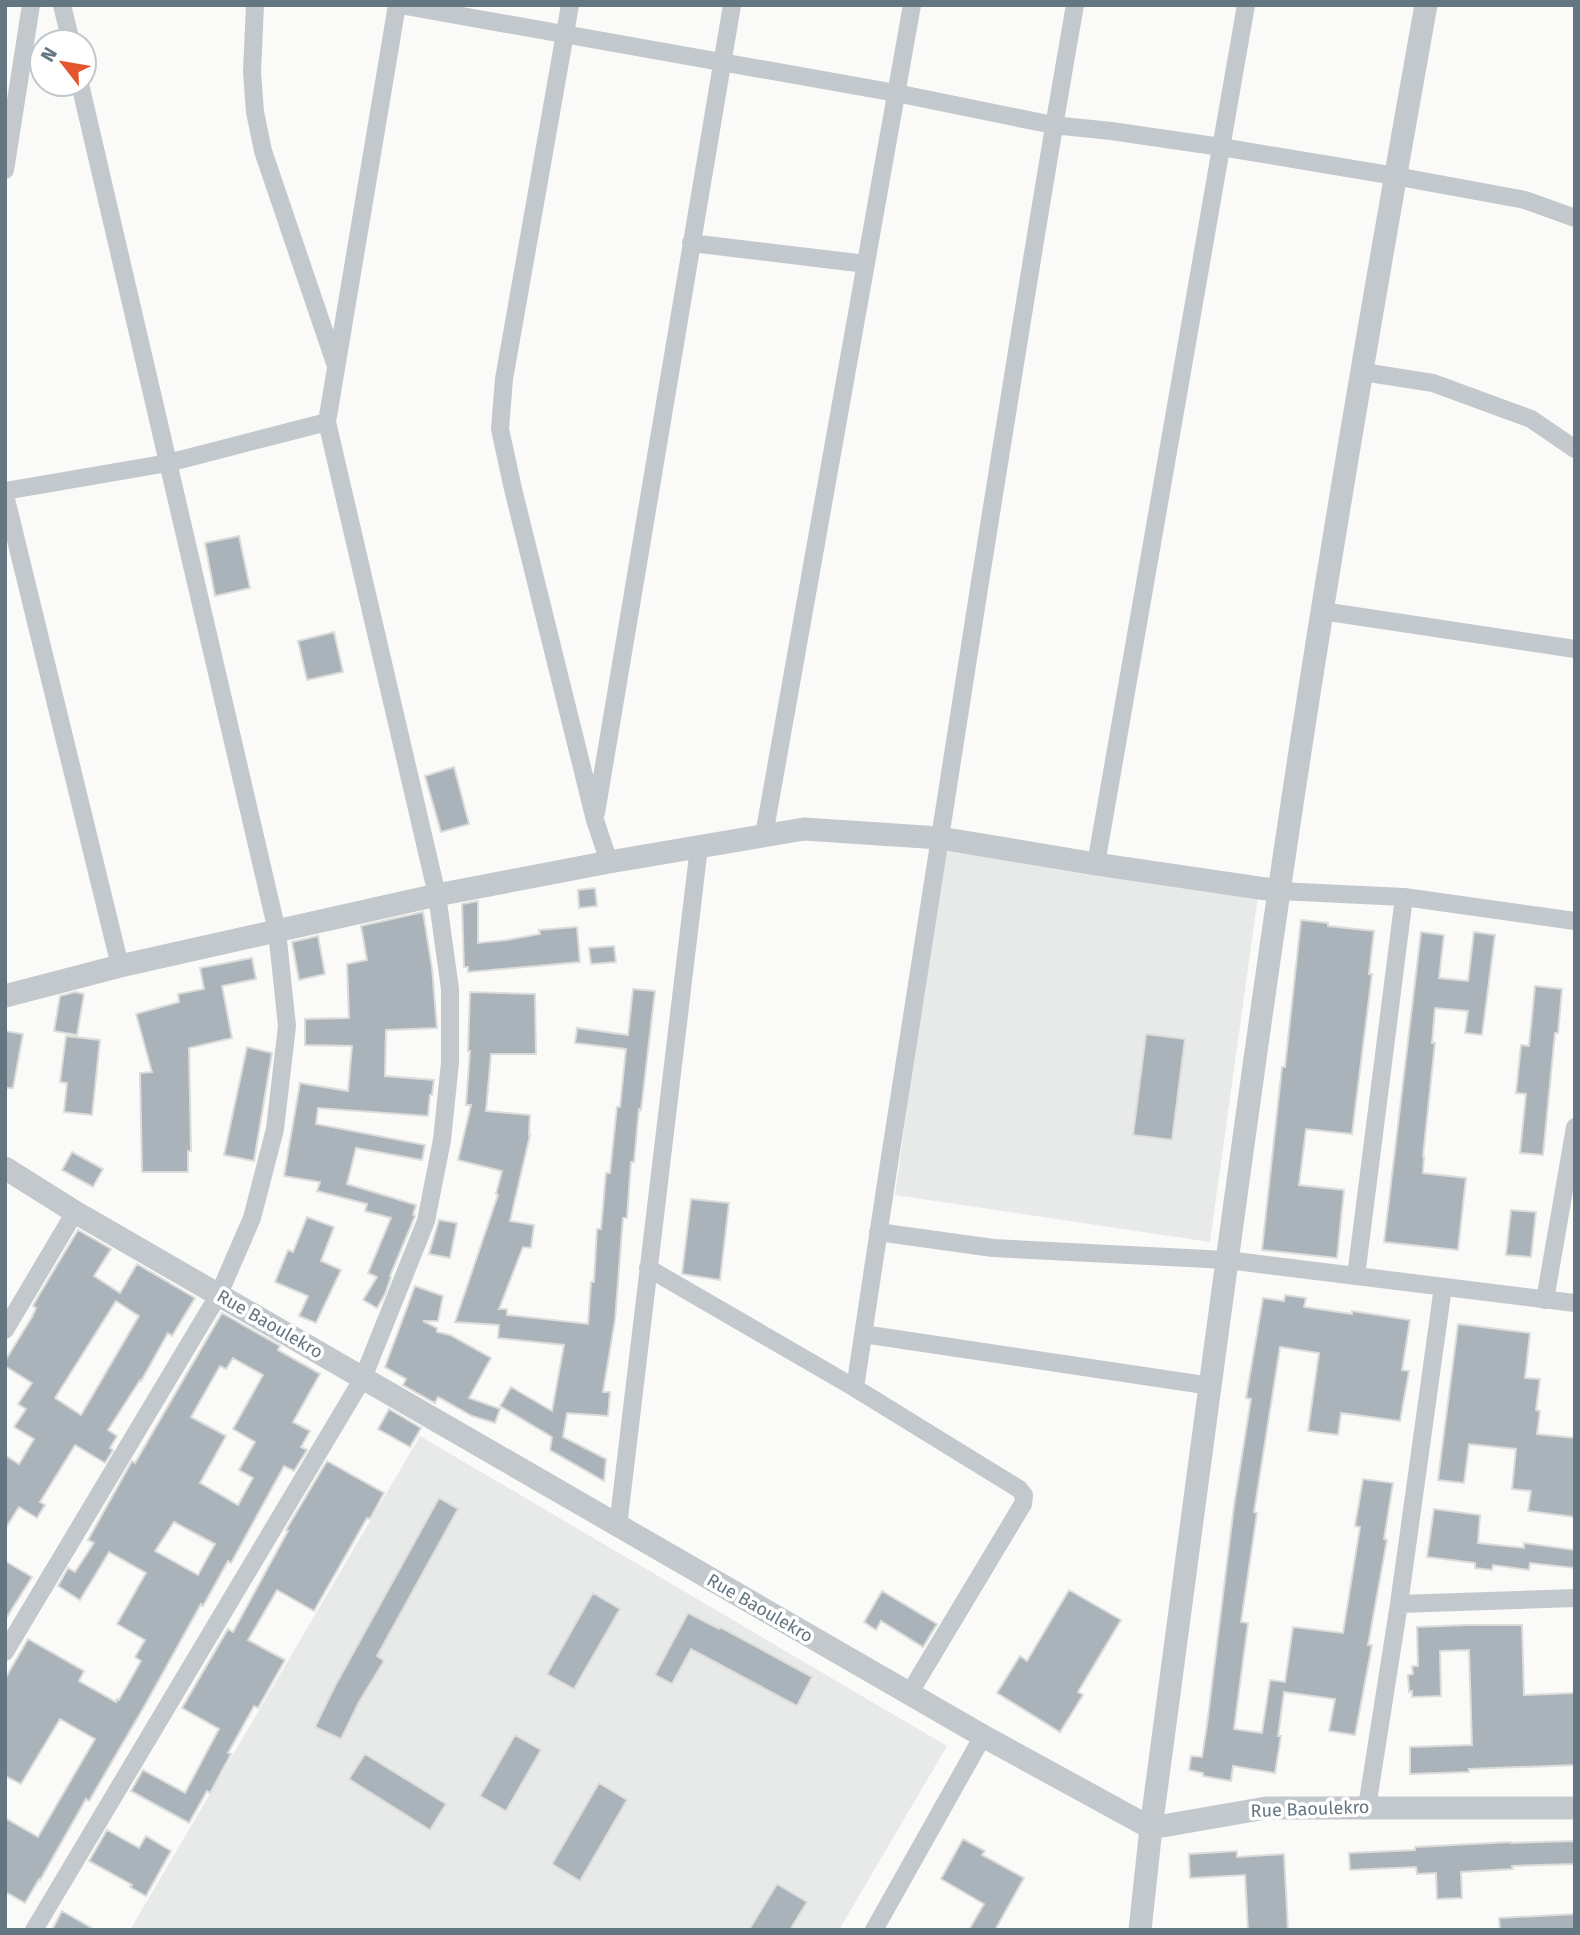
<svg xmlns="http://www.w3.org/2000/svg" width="1580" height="1935" font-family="'Fira Sans',sans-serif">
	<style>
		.built { fill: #e8e9e9 }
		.building { fill: #aab3b9; stroke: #dcdcda; stroke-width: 2; fill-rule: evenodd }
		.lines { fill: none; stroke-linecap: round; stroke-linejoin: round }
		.minor { stroke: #c3c8cc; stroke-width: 18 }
		.tertiary { stroke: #c3c8cc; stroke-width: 23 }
		.labels { text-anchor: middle; stroke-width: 7; stroke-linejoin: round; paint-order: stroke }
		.street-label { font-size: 18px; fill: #657683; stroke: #fff }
	</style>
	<rect width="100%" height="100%" fill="#fafaf8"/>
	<path class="built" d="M942 847 1258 896 1210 1242 895 1195Z
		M420 1436 947 1746 839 1930H130Z"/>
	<path class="building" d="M239 536 250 588 215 596 205 543Z
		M334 632 343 672 307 680 298 641Z
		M454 767 469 824 441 832 425 776Z
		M595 888 597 906 579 908 578 890Z
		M478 901V943L507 940 540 934 539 930 577 927 580 962 468 972V967H464L462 904Z
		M423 912 432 968 437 1028 386 1030 385 1076 434 1080 432 1095H430L428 1116 318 1108 316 1124 425 1145 422 1160 356 1148 347 1184 416 1205 413 1215 415 1216 390 1276 391 1277 385 1294 377 1308 363 1300 377 1277 368 1273 391 1218 365 1211 367 1204 317 1191 320 1182 284 1176 300 1083 348 1091 352 1046 305 1045V1019L349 1018 347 964 367 960 361 926Z
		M1301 920 1328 923V926L1374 931 1369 974H1372L1352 1134 1306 1129 1299 1185 1344 1190 1337 1258 1262 1250 1282 1067H1285Z
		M1421 932 1444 935 1439 978 1468 981 1474 932 1495 935 1482 1035 1465 1033 1468 1011 1435 1008 1432 1043H1435L1423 1156H1424L1423 1173 1466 1178 1458 1250 1384 1242Z
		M318 936 325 974 299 980 292 942Z
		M614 946 616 962 591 964 589 948Z
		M252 958 256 979 222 986 232 1038 189 1048 191 1151H188V1172H142L140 1073 152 1072 136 1014 179 1002 178 994 204 989 200 968Z
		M1535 986 1562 989 1558 1033H1555L1543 1155 1520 1153 1526 1094 1516 1093 1521 1045 1529 1046Z
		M633 989 655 991 641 1110 639 1109 634 1162H631L627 1218H623L615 1320 603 1392H610L608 1416 567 1413 563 1437 606 1459 604 1481 550 1450 552 1437 500 1406 511 1387 552 1411 564 1345 498 1338 499 1325 455 1322 498 1195 496 1194 502 1171 458 1160 471 1105H466L470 1051H468L470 992 535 994 536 1054H491L486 1111 530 1115 529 1135H530L510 1221 534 1225 531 1248 523 1247 499 1309H507V1315L588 1324 591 1282H594L597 1229H601L606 1173H610L617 1107H620L626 1049 575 1043 577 1028 628 1035Z
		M75 992 84 994 77 1035 54 1031 60 996Z
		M5 1031 23 1034 13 1088H5Z
		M1146 1034 1185 1039 1172 1140 1133 1135Z
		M66 1036 100 1040 92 1115 64 1112 67 1083 60 1082Z
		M247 1047 272 1053 254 1161 224 1155Z
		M72 1152 103 1169 93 1187 62 1170Z
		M691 1199 729 1203 720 1280 682 1274Z
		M1511 1210 1536 1212 1531 1257 1506 1255Z
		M307 1217 334 1227 321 1261 341 1270 316 1323 299 1316 308 1296 275 1282 288 1250 293 1252Z
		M439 1220 457 1223 450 1258 429 1254Z
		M78 1230 111 1249 94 1276 120 1293 137 1264 195 1298 172 1336 168 1333 141 1381 140 1380 108 1430 117 1436 110 1448 113 1450 105 1463 75 1445 40 1502 45 1505 37 1518 19 1507 5 1529V1455L19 1464 34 1439 14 1427 26 1409 18 1404 32 1383 5 1366V1361L32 1317 36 1308 33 1306 39 1295ZM116 1301 139 1316 81 1415 55 1398Z
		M415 1286 443 1296 438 1321H423L437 1328V1332L450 1335 491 1358 469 1398 500 1409 495 1423 472 1416 438 1397 435 1403 403 1385 406 1379 385 1367Z
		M1285 1295 1306 1298 1304 1307 1352 1314V1311L1410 1320 1402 1370 1409 1371 1400 1421 1341 1413 1338 1435 1308 1431 1319 1353 1280 1347 1254 1512 1257 1513 1241 1622 1248 1623 1234 1729 1262 1733 1270 1680 1285 1682 1293 1627 1343 1633 1360 1527 1355 1526 1363 1479 1393 1483 1384 1539 1387 1540 1368 1645H1372L1355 1735 1329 1731 1335 1699 1284 1692 1278 1736H1281L1275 1773 1233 1766 1231 1781 1203 1776V1773L1189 1770 1191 1756 1202 1757 1207 1725 1234 1506 1251 1399 1246 1398 1263 1298 1284 1301Z
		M222 1313 280 1346 278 1350 320 1374 293 1422 310 1431 301 1447 307 1450 294 1471 284 1466 231 1563 228 1561 203 1606 201 1604 145 1705 89 1801 86 1799 40 1880 39 1879 25 1903 5 1892V1818L38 1837 95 1739 60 1719 21 1784 5 1776V1679L28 1639 84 1671 79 1681 116 1702 117 1699 119 1700 141 1661 135 1657 145 1640 117 1624 146 1573 109 1552 80 1600 58 1586 68 1568 75 1572 94 1543 88 1540 132 1461 135 1463ZM233 1358 263 1375 233 1429 255 1442 239 1470 253 1478 238 1505 200 1483 226 1436 191 1417 220 1366 226 1369ZM174 1522 215 1544 198 1575 155 1551Z
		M1458 1324 1530 1333 1525 1378 1540 1379 1536 1410 1540 1411 1537 1434 1575 1438V1517L1528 1511 1531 1491 1512 1489 1516 1449 1469 1444 1464 1483 1438 1480Z
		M389 1409 421 1428 410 1447 378 1429Z
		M327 1461 384 1493 370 1519 367 1518 314 1611 277 1590 248 1640 285 1660 258 1708 254 1706 228 1753 231 1754 210 1793 207 1791 189 1823 131 1791 143 1770 185 1793 219 1729 182 1708 228 1629 233 1632 288 1531 286 1530Z
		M439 1498 458 1509 377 1656 384 1661 359 1702 341 1739 315 1727 335 1686Z
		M1434 1509 1480 1515 1478 1543 1524 1548V1543L1575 1550V1568L1530 1563 1529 1570 1493 1565 1492 1570 1475 1568V1563L1427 1557Z
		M5 1561 32 1577 5 1620Z
		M1069 1590 1121 1620 1078 1692 1083 1695 1060 1732 997 1693 1020 1656 1027 1661Z
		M882 1591 937 1624 923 1647 881 1621 876 1630 864 1622Z
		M593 1593 620 1609 574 1689 547 1674Z
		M688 1613 719 1629 720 1627 812 1677 797 1706 691 1649 672 1684 655 1675Z
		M1467 1625H1522L1524 1695 1575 1693V1765L1469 1769V1772L1410 1774V1747L1472 1745 1469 1650 1440 1651 1441 1696 1412 1697V1691L1409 1692 1408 1675 1413 1674 1412 1666H1418L1417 1627Z
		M515 1735 541 1750 506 1811 480 1796Z
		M365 1754 446 1804 430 1830 349 1779Z
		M599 1783 627 1800 580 1881 552 1864Z
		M107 1830 139 1848 146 1836 171 1851 146 1896 130 1887 132 1885 120 1878 89 1861Z
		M963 1839 985 1851 982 1855 1024 1878 995 1930H969L984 1904 941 1879Z
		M1575 1841V1864L1512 1866 1513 1869 1461 1872 1462 1898 1437 1899 1436 1873 1417 1874 1416 1867 1350 1870 1349 1853 1415 1850V1847L1511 1842V1843Z
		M1237 1851V1857L1284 1854 1288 1930H1248L1245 1875 1190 1878 1189 1854Z
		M777 1884 807 1902 790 1930H749Z
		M62 1911 95 1930H52Z
		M1575 1914V1930H1500L1499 1918Z"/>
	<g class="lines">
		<path class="minor" d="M62 5 71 42
			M255 5 252 72 255 112 263 151 335 363
			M400 5 896 93 1053 125 1111 131 1221 147 1395 176 1525 200 1575 218
			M570 5 504 379 500 429 513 489 595 820 609 862
			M5 170 31 5
			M691 243 866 264
			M1363 372 1433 383 1531 419 1575 449
			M5 491 168 463 327 422
			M5 495 120 966
			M1322 611 1575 649
			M596 813 732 5
			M764 835 912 5
			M1096 864 1246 5
			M1279 891 1404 897 1575 921
			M878 1232 993 1248 1227 1260 1575 1303
			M648 1268 855 1388 1019 1489 1024 1495 1023 1504 909 1694
			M1356 1276 1404 897
			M1545 1300 1575 1127
			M5 1330 75 1212
			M863 1334 1211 1386
			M855 1388C895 1119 938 850 980 582 1011 389 1041 197 1075 5
			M618 1526 699 847
			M1399 1604 1575 1598
			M5 1652 219 1294 252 1218 275 1129 287 1026 277 931 80 84
			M1367 1807 1399 1604 1443 1287
			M34 1930 363 1378 426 1221 442 1140 450 1063V989L437 895 327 422 397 5
			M874 1930 983 1736"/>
		<path class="tertiary" d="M5 996 120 966 437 895 609 862 804 829 940 838 1096 864 1279 891
			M5 1168 75 1212 983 1736 1151 1828 1266 1808H1575
			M1140 1930 1151 1828C1193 1516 1233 1203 1279 892 1322 595 1373 300 1426 5"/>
	</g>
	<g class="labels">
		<g class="street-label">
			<text transform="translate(270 1324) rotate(30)" y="6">Rue Baoulekro</text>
			<text transform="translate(760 1608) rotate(30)" y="6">Rue Baoulekro</text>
			<text transform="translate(1310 1809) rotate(-2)" y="6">Rue Baoulekro</text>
		</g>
	</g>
	<rect width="1580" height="1935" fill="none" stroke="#657683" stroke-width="14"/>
	<g transform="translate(63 63) rotate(301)"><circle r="33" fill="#ffffff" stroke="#c1c8cd" stroke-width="2"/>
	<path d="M0-5L12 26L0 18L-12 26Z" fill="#e4572e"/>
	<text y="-10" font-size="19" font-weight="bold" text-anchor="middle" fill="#657683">N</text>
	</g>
</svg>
